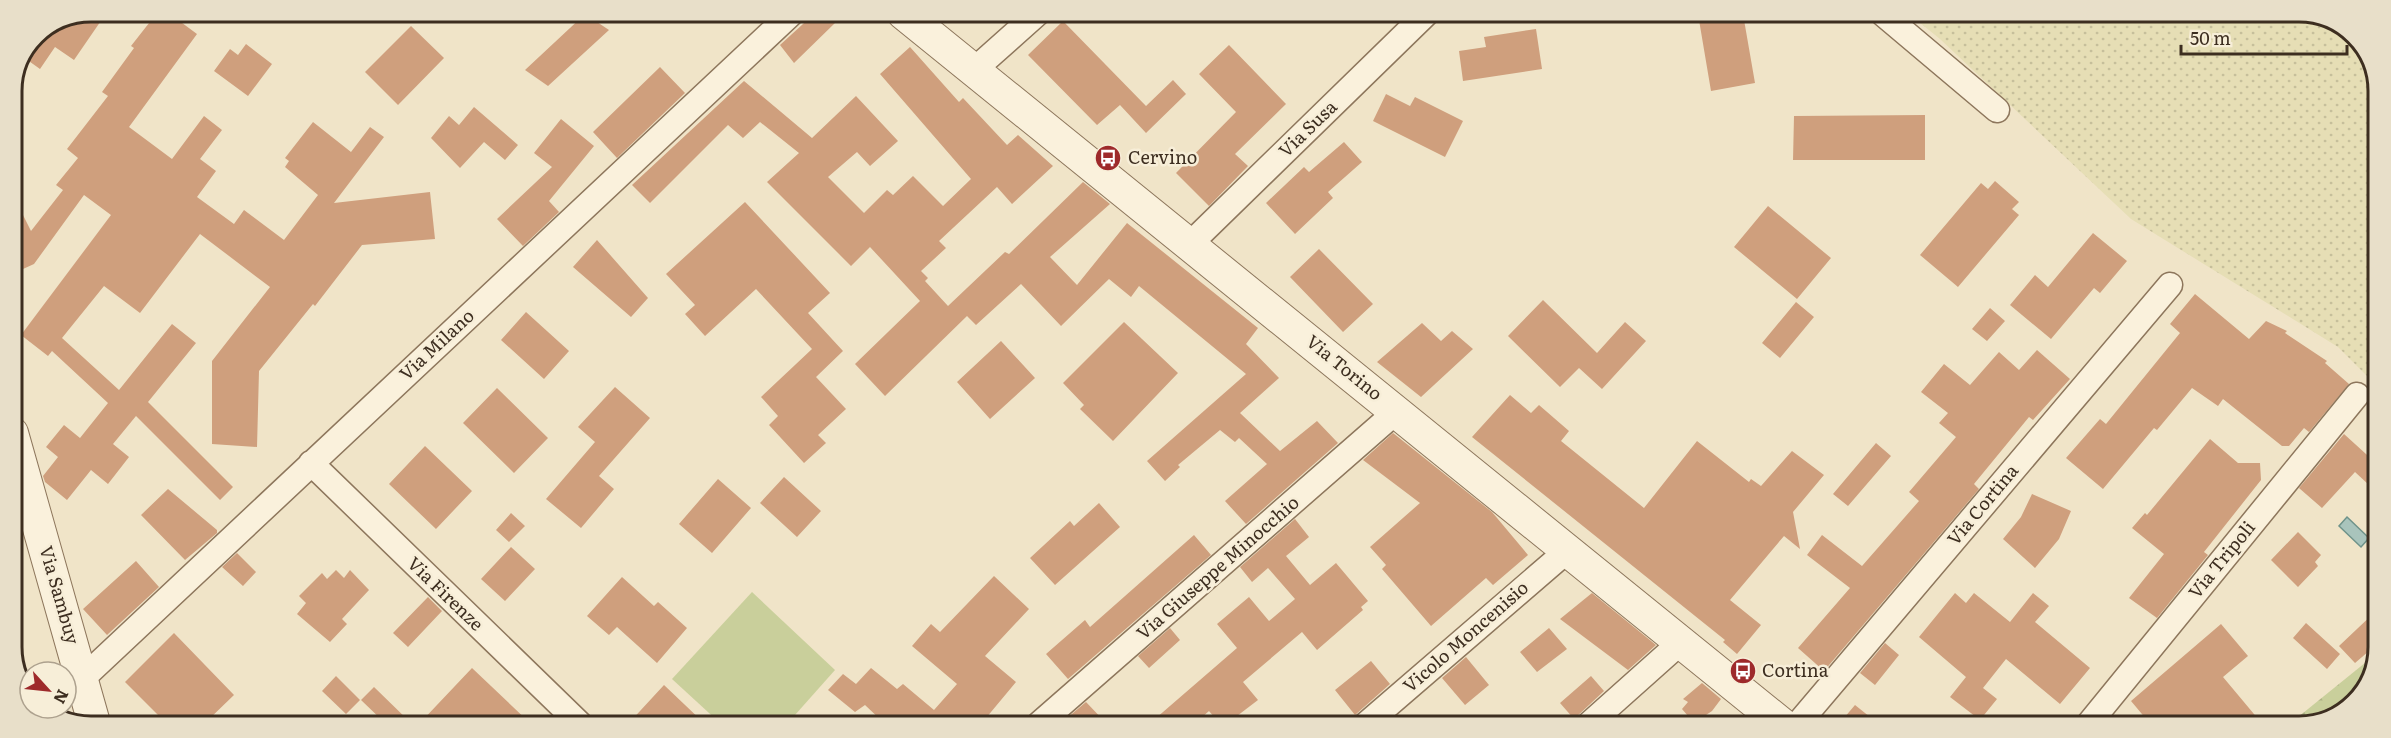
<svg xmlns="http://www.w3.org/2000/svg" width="2391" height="738" font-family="Literata,serif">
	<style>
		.farmland { fill: url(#farmland-dots) }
		.grass { fill: #c9cf9b }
		.forest { fill: url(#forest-firs) }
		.water { fill: #a9c4bc; stroke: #6f938a; stroke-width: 1.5 }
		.building { fill: #cf9f7d }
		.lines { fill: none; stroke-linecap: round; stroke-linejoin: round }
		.minor-casing { stroke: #8d765c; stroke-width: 27 }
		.tertiary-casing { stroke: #8d765c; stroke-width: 34 }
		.minor { stroke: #faf1dc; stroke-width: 24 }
		.tertiary { stroke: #faf1dc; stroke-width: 32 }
		.labels { text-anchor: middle; stroke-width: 5; stroke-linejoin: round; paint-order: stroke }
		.street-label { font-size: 18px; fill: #3d2e20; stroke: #f7eed8 }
		.poi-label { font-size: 18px; fill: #3d2e20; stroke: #f7eed8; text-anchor: start }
		.rim { fill: none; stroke: #3d2e20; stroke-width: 3 }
	</style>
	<defs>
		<pattern id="farmland-dots" width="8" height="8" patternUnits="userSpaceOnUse" patternTransform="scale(1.5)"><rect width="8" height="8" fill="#e6deb5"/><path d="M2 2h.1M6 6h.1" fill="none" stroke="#c6bf9b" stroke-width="1.8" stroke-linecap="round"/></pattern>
		<pattern id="forest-firs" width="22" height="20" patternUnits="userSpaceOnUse" patternTransform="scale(1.5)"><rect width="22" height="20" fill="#c9cf9b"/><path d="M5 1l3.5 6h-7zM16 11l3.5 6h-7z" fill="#aeb285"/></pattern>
	</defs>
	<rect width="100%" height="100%" fill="#f0e4c8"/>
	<path class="farmland" d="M1909 14 2320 15 2359 39 2379 86 2377 386 2338 347 2131 219 1940 39Z"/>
	<path class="grass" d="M752 592 835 670 787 724H721L672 679Z"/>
	<path class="forest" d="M2376 654V667L2348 710 2300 726H2287Z"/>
	<path class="water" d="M2347 517 2369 538 2361 547 2339 526Z"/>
	<path class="building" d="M92 12H107L74 60 55 47 40 69 26 59 36 35Z
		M815 13H824L835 23 794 63 780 45Z
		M585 14 609 30 548 86 525 70Z
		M1698 14H1743L1755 83 1711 91Z
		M174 17 197 34 129 127 172 159 204 116 222 130 200 159 216 171 197 197 234 224 244 210 284 240 318 195 285 167 289 161 285 158 313 122 351 152 370 127 384 137 334 203 430 192 435 239 362 245 315 306 313 304 259 371 257 447 212 444V361L270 287 200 234 140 313 104 286 62 338 119 390 172 324 196 343 148 402 233 487 220 500 136 416 113 444 129 457 108 484 91 470 67 500 45 482 43 476 58 457 46 447 64 425 80 438 108 403 52 351 48 356 21 335 111 215 84 195 34 264 12 274V193L31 231 63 190 56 185 78 158 67 149 108 96 102 92 134 48 131 46 153 18Z
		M1063 21 1146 106 1173 80 1186 94 1146 133 1120 105 1097 125 1028 55Z
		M411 26 444 58 398 105 365 72Z
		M1536 29 1542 69 1463 81 1459 51 1486 47 1484 37Z
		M246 44 272 64 248 96 214 71 230 49 238 55Z
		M1229 45 1286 104 1235 154 1248 166 1209 206 1176 173 1236 112 1199 74Z
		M910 47 959 102 963 98 1007 145 1018 135 1053 166 1012 204 997 187 939 241 946 248 921 271 928 278 925 281 948 306 1005 252 1009 254 1083 182 1110 204 1050 257 1077 285 1127 223 1258 328 1246 344 1279 378 1240 413 1280 451 1317 421 1338 443 1246 524 1225 501 1267 464 1239 438 1235 442 1220 430 1178 465 1180 467 1165 481 1147 461 1246 374 1139 286 1131 297 1109 279 1061 326 1021 284 976 325 967 316 885 396 855 364 920 301 870 247 851 266 767 182 799 153 760 122 743 138 728 125 650 203 632 185 744 81 812 138 856 96 898 141 870 166 857 152 828 177 864 213 887 190 893 195 913 176 943 206 971 179 880 74Z
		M660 67 685 93 617 158 593 132Z
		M1386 94 1410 106 1415 97 1463 121 1445 157 1373 121Z
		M474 107 518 145 505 160 484 142 460 168 431 138 449 116 459 125Z
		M1925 115V160H1793L1794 116Z
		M561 119 594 146 549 201 559 212 523 246 497 219 552 167 534 153Z
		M1344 142 1362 162 1328 192 1333 198 1295 234 1266 203 1304 167 1309 172Z
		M1995 181 2019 202 2012 209 2019 215 1958 287 1920 255 1981 183 1988 189Z
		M745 202 830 293 808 313 843 351 816 377 846 409 818 435 826 443 804 463 769 425 778 416 761 397 812 349 756 289 705 336 685 314 695 305 666 274Z
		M1768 206 1831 258 1797 299 1734 247Z
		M2093 233 2127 261 2100 293 2094 288 2051 339 2010 305 2035 275 2048 287Z
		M597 240 648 298 631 317 573 267Z
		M1319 249 1373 304 1343 332 1290 277Z
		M2195 294 2249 339 2266 321 2287 331 2285 333 2327 361 2325 363 2349 384 2309 432 2304 428 2289 446H2282L2223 399 2218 406 2192 388 2157 430 2154 428 2103 489 2066 458 2100 419 2106 424 2180 333 2170 324Z
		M1543 300 1597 353 1625 322 1646 341 1602 389 1579 368 1560 387 1508 336Z
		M1796 302 1814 317 1780 358 1762 343Z
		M1990 308 2005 321 1987 341 1972 329Z
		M526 312 569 351 544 379 501 340Z
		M1124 322 1178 373 1113 441 1080 409 1084 405 1063 383Z
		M1422 323 1441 341 1452 331 1473 349 1421 397 1377 362Z
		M1001 341 1035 378 990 419 957 382Z
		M2037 350 2070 379 2033 420 2029 417 1974 484 1979 489 1824 671 1798 648 1850 588 1807 555 1822 535 1862 566 1919 501 1909 492 1956 437 1939 423 1948 413 1921 392 1944 364 1970 385 1999 352 2019 370Z
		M615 387 650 418 599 476 614 489 581 528 546 499 595 442 578 427Z
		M497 388 548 438 514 473 463 423Z
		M1510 395 1531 413 1539 405 1569 431 1561 441 1644 508 1697 441 1749 482 1751 479 1761 486 1792 451 1824 475 1793 512 1800 549 1784 536 1730 600 1761 625 1737 654 1723 642 1725 640 1472 437Z
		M1393 433 1492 512 1528 555 1493 585 1486 578 1431 626 1382 569 1386 565 1370 547 1420 503 1363 460Z
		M2344 434 2377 464V476L2369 485 2355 472 2322 508 2299 488Z
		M2210 439 2238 463H2260L2261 480 2204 552 2208 555 2157 618 2129 598 2164 554 2132 528 2145 513 2147 515Z
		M1876 443 1891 456 1848 506 1833 494Z
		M425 446 472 491 436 529 389 484Z
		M784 477 821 511 797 537 760 503Z
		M718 479 751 508 712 553 679 524Z
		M168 489 217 530V533L185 560 141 515Z
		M2032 494 2071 511 2059 539 2035 568 2003 539 2021 517Z
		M1099 503 1120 527 1055 585 1030 558 1070 521 1074 526Z
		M511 513 525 526 509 542 496 530Z
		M1295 519 1309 537 1286 556 1310 585 1336 563 1368 601 1361 607 1363 610 1317 650 1302 632 1243 682 1258 700 1237 716 1245 725H1221L1209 711 1193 725H1148L1237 648 1217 624 1249 597 1269 621 1295 599 1268 568 1252 582 1240 567Z
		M2298 532 2321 555 2315 562 2318 566 2298 587 2271 560Z
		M1194 535 1211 555 1068 679 1046 654 1085 620 1090 627Z
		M511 547 535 569 505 601 481 579Z
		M237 553 256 572 243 586 222 567Z
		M136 561 159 587 107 635 83 609Z
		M336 570 344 578 350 570 369 590 342 619 347 624 330 642 297 614 306 603 299 596 322 573 327 579Z
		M994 576 1029 609 985 656 1016 682 981 724H885L865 705 855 712 828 690 843 674 856 684 871 668 897 689 903 684 934 710 957 684 912 646 931 624 940 632Z
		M622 577 654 606 658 602 687 628 657 663 617 627 609 635 587 616Z
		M1592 593 1656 645 1628 670 1560 619Z
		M1955 593 1966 603 1974 593 2010 622 2033 593 2049 606 2035 622 2090 668 2060 704 2006 659 1983 688 1997 699 1980 720 1950 697 1966 677 1919 637Z
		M428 597 442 611 408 647 393 633Z
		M2376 611V645L2355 663 2339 646Z
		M2306 623 2340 654 2327 669 2293 638Z
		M2221 624 2248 656 2223 677 2264 726H2152L2131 701Z
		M1170 628 1180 640 1149 668 1138 656Z
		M1549 628 1567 649 1537 672 1520 652Z
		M174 633 234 695 205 723H166L125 682Z
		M1885 643 1899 655 1875 685 1860 673Z
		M1466 657 1489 685 1465 705 1442 678Z
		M1371 661 1390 684 1355 715 1335 690Z
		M472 668 531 724H419Z
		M336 676 360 700 346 714 322 691Z
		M1591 676 1604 691 1574 719 1560 703Z
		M1702 683 1721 699 1712 711 1694 723 1682 709 1688 702 1683 699Z
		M664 685 705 724H628Z
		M374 687 412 724H386L361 700Z
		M1086 702 1107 724H1060Z
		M1855 705 1880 725H1838Z"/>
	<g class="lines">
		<defs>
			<path id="minor" d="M1883 14 1997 110
				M974 70 1038 13
				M1190 244 1426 14
				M311 463 580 724
				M83 678 792 13
				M1039 724 1397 411
				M1365 725 1568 550
				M1588 725 1681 642
				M1797 725 2170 285
				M2087 726 2357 395"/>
			<path id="tertiary" d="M903 13 1783 725
				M12 433 94 723"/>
		</defs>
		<use href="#minor" class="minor-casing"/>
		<use href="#tertiary" class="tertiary-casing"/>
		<use href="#minor" class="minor"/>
		<use href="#tertiary" class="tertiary"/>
	</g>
	<defs>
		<symbol id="bus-disc" viewBox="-11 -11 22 22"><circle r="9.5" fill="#9e2a2b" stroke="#f7eed8"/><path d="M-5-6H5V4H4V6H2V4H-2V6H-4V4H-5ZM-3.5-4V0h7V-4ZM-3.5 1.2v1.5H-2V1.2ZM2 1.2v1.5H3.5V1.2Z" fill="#fff"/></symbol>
	</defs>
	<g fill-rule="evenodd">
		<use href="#bus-disc" x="1093" y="143" width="30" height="30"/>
		<use href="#bus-disc" x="1728" y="656" width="30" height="30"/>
	</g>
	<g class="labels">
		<g class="street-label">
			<text transform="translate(1308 129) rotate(-44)" y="6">Via Susa</text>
			<text transform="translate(437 345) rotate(-43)" y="6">Via Milano</text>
			<text transform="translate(1344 368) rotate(39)" y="6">Via Torino</text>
			<text transform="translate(1983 505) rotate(-50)" y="6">Via Cortina</text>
			<text transform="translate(2222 560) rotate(-51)" y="6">Via Tripoli</text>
			<text transform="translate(1218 568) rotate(-41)" y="6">Via Giuseppe Minocchio</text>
			<text transform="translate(445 594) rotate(44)" y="6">Via Firenze</text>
			<text transform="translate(59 595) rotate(74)" y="6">Via Sambuy</text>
			<text transform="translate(1466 637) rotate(-41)" y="6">Vicolo Moncenisio</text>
		</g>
		<g class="poi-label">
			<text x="1128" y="164">Cervino</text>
			<text x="1762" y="677">Cortina</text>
		</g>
	</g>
	<path d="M0 0H2391V738H0ZM91 22H2299A69 69 0 0 1 2368 91V647A69 69 0 0 1 2299 716H91A69 69 0 0 1 22 647V91A69 69 0 0 1 91 22Z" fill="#e8dfc9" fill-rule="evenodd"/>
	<path class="rim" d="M91 22H2299A69 69 0 0 1 2368 91V647A69 69 0 0 1 2299 716H91A69 69 0 0 1 22 647V91A69 69 0 0 1 91 22Z"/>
	<g transform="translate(48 690) rotate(117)"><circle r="28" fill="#f7eed8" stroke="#ada18e" stroke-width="1.5"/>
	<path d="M0-4.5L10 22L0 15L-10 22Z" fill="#9e2a2b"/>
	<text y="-9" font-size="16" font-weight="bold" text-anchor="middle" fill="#3d2e20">N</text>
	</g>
	<path d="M2181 45v9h166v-9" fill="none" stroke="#3d2e20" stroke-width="3"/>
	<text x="2190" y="45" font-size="18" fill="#3d2e20" stroke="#f7eed8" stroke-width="4.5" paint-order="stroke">50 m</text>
</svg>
